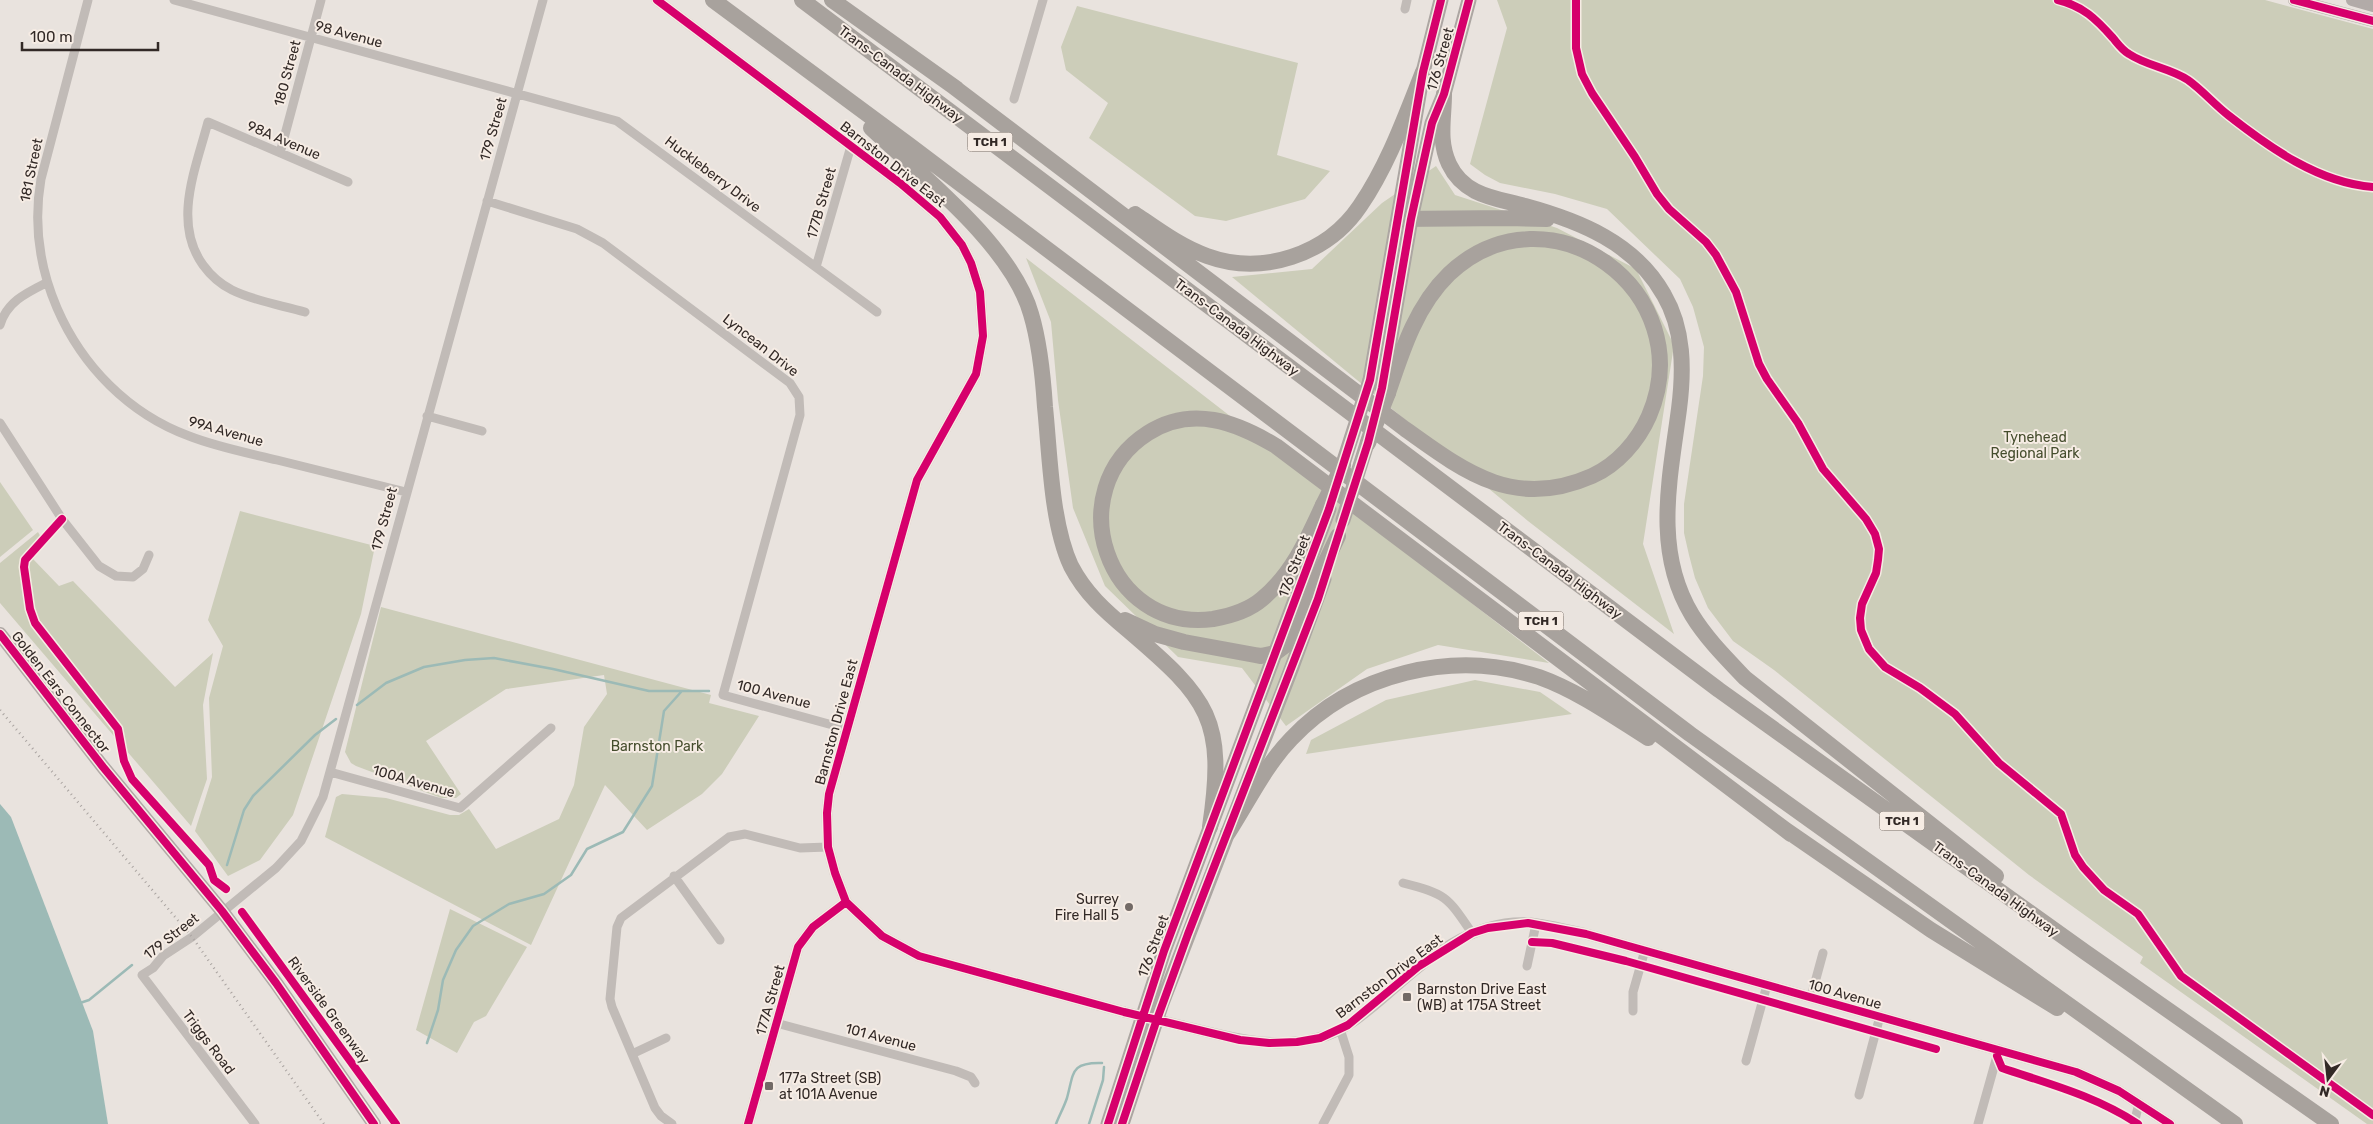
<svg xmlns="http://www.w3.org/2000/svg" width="2373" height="1124" font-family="Rubik,sans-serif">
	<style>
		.green { fill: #cccdb9 }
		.water { fill: #9cbab6 }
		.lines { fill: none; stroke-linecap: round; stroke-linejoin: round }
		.stream { stroke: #9cbab6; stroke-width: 2.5 }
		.minor { stroke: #c1bbb7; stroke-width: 9 }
		.tertiary { stroke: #c1bbb7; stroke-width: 11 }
		.secondary { stroke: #b2aba8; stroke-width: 12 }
		.primary { stroke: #b0a9a6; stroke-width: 14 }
		.trunk { stroke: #aca6a2; stroke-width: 15 }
		.motorway { stroke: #a8a29d; stroke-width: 16 }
		.rail { stroke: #aaa4a1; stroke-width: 2.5; stroke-dasharray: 1 4; stroke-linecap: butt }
		.tertiary-bridge { stroke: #c1bbb7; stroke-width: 11 }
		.trunk-bridge { stroke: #aca6a2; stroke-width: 15 }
		.motorway-bridge { stroke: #a8a29d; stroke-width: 16 }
		.cycleway-casing { stroke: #f6ece4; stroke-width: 11 }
		.cycleway { stroke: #d6006c; stroke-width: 8 }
		.poi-dot { fill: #726a66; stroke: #f6ece4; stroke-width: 2 }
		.labels { text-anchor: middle; stroke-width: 4; stroke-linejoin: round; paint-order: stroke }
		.shield { fill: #f6ece4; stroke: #6d645f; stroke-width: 1 }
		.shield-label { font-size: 12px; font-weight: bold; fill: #322926 }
		.street-label { font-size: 14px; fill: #322926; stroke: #f6ece4 }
		.park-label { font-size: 14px; fill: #454d2d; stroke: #f6ece4 }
		.poi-label { font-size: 14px; fill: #322926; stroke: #f6ece4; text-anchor: start }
	</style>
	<rect width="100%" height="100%" fill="#e9e3de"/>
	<path class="green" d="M1497 0H2265L2373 29V1124H2367L2140 963 2143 957 2029 875 1774 670 1733 641 1708 608 1695 578 1689 555 1684 533V504L1703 376 1704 347 1693 307 1680 279 1607 209 1555 194 1500 183 1485 175 1470 164 1507 28Z
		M1077 6 1298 63 1277 155 1330 171 1305 199 1226 221 1195 216 1089 138 1108 103 1066 70 1061 47Z
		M1436 166 1455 195 1557 228 1636 269 1674 345 1643 544 1674 634 1528 521 1232 277 1312 269 1382 203Z
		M1026 258 1549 663 1438 645 1367 669 1286 726 1242 668 1178 657 1105 586 1073 508 1058 400 1051 322Z
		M0 482 33 530 0 557Z
		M240 511 375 546 361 614 293 815 260 860 228 876 195 831 212 777 209 698 223 646 208 620Z
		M38 532 44 543 33 559 59 586 73 581 175 687 213 653 203 705 207 779 191 826 0 603V563Z
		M381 607 711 695 709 703 759 716 722 774 702 794 647 830 605 785 531 945 325 837 336 797 342 794 386 798 450 815H459L469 809 496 849 559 819 574 785 584 727 607 694 604 675 506 689 426 741 461 794 456 798H441L356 766 351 763 345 752Z
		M1475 680 1540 692 1572 714 1306 754 1311 740 1386 700Z
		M450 909 527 947 486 1016 474 1022 457 1053 416 1030Z"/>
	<path class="water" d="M0 804 11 817 93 1031 108 1124H0Z"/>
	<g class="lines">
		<path class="stream" d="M357 705 386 683 424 667 465 660 494 658 553 669 649 691H709
			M227 865 244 810 253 796 315 735 336 719
			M80 1003 89 1000 132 965
			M427 1043 438 1010 443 980 456 950 473 926 509 904 544 894 571 875 587 849 623 832 652 786 664 711 681 692
			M1056 1124C1059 1116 1064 1107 1067 1098 1074 1073 1070 1062 1102 1063
			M1089 1124 1103 1080 1104 1067"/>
		<path class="minor" d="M88 0 41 179C33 225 39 266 57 308 82 366 129 414 189 436 217 447 248 453 277 460 320 471 363 481 406 492
			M174 0 617 121 877 312
			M1405 9 1407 0
			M1014 99 1043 0
			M280 153 321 0
			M487 201 577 229 603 243 790 383 799 397 800 415 723 695 847 729
			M816 267 851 146
			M305 312C281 305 254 301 232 290 220 284 211 276 203 265 172 222 196 168 208 122L348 182
			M0 325C7 302 26 293 46 283
			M427 416 482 431
			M0 423 62 519 99 566 116 576 133 577 143 569 149 555
			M330 772 460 808 551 728
			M674 876 720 940
			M1403 883C1446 894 1447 896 1472 933
			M1527 966 1536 924
			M1811 997 1823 953
			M1633 1011V992L1645 950
			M776 1023 956 1071 971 1077 975 1083
			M632 1054 666 1038
			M1746 1061 1767 985
			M1859 1095 1880 1016
			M255 1124 142 975 153 968 163 956 192 937 276 868 301 841 323 797 543 0
			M672 1124 661 1116 655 1108 612 1007 610 999 617 927 621 918 729 837 745 834 800 848 828 847
			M1323 1124 1349 1075V1057L1340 1029
			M1978 1124 1999 1049
			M2134 1124 2139 1103"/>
		<path class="tertiary" d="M657 0 900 183 940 217 962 245 971 263 980 292 983 336 976 374 917 480 829 794 827 813 828 847 835 873 846 902 882 936 919 956 1124 1012
			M1183 1026C1227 1037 1272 1050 1318 1038 1344 1032 1365 1013 1385 996 1426 960 1471 919 1530 923 1549 925 1568 930 1586 934L2076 1072 2119 1091 2170 1124
			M748 1124 798 947 813 927 846 902"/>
		<path class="secondary" d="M2294 0 2373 21
			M2352 0 2373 6"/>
		<path class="primary" d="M0 634 103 767 222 911 276 983 374 1124"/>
		<path class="trunk" d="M1370 380 1423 72 1441 0
			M1382 388 1411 219 1432 123 1444 94 1469 0
			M1108 1124 1164 951 1329 509
			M1122 1124 1162 1003 1292 667 1324 579"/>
		<path class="motorway" d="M713 0 909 145 1690 734 2235 1124
			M802 0 1719 690 2085 952 2331 1124
			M832 0 957 89
			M950 84 1405 429C1466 473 1515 510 1592 476 1617 465 1638 441 1649 416 1702 292 1549 180 1449 274 1416 306 1402 351 1388 393
			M1444 94C1444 119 1438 140 1449 164 1464 196 1496 198 1525 206 1580 221 1635 243 1664 295 1684 329 1684 370 1679 409 1670 478 1653 551 1692 615 1706 638 1726 658 1745 678L1996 876
			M871 128C922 176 1012 246 1031 314 1040 344 1043 376 1045 407 1050 455 1051 523 1071 566 1085 593 1105 611 1128 630 1209 699 1226 719 1210 827
			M1135 214C1157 229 1181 247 1207 256 1262 276 1327 255 1360 206 1388 165 1405 117 1423 72
			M1399 219 1509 218 1547 219
			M1323 505C1307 540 1292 574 1262 599 1248 611 1230 616 1213 619 1106 633 1059 490 1148 433 1192 405 1236 422 1276 446L1791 834
			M1125 620 1155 634 1184 642 1255 655 1261 656 1275 653 1287 644 1338 536
			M1783 828 1931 930 2057 1008
			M1228 833C1248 802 1265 766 1291 739 1353 673 1453 649 1539 677 1578 691 1613 716 1648 738"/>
		<path class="rail" d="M0 710 192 937 324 1124"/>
		<path class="tertiary-bridge" d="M1124 1012 1183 1026"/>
		<path class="trunk-bridge" d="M1339 476 1370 380
			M1343 520 1371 431"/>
		<path class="motorway-bridge" d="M1368 443 1388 393
			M1323 505 1343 465"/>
		<defs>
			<path id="cycleway" d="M657 0 900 183 940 217 962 245 971 263 980 292 983 336 976 374 917 480 829 794 827 813 828 847 835 873 846 902 882 936 919 956 1124 1012 1240 1040 1269 1043 1297 1042 1320 1038 1348 1025 1419 966 1472 933 1488 928 1528 923 1586 934 2076 1072 2119 1091 2170 1124
				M1576 0V48L1582 74 1592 93 1635 157 1657 194 1669 209 1706 242 1716 255 1736 292 1759 364 1767 379 1798 423 1823 469 1866 519 1875 534 1879 549 1878 560 1876 573 1862 604 1860 618 1861 630 1869 649 1885 667 1920 688 1955 714 1999 763 2061 814 2075 855 2083 867 2104 890 2138 914 2181 976 2373 1115
				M2058 0C2083 6 2096 19 2113 38 2118 44 2122 50 2129 54 2147 66 2170 68 2188 80 2202 90 2214 104 2228 115 2270 148 2319 183 2373 187
				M2294 0 2373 21
				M62 519 25 560 24 567 30 609 35 623 118 729 124 761 132 779 209 865 214 880 226 889
				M0 634 103 767 222 911 276 983 374 1124
				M242 912 396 1124
				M1532 942 1552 943 1626 961 1936 1049
				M1997 1056 2002 1068C2049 1084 2096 1096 2138 1124
				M748 1124 798 947 813 927 846 902
				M1108 1124 1164 951 1329 509 1370 380 1423 72 1441 0
				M1122 1124 1155 1025 1188 934 1318 599 1368 443 1382 388 1411 219 1432 123 1444 94 1469 0"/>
		</defs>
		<use href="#cycleway" class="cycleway-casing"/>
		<use href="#cycleway" class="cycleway"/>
	</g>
	<g class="poi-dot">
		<circle cx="1129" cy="907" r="5"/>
		<rect x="1402" y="992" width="10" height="10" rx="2.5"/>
		<rect x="764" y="1081" width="10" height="10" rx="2.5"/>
	</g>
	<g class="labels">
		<g class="shield">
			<rect x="967.5" y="132.5" width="45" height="19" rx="4"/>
			<rect x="1518.5" y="611.5" width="45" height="19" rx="4"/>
			<rect x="1879.5" y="811.5" width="45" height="19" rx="4"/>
		</g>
		<g class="shield-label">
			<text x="990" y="146">TCH 1</text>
			<text x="1541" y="625">TCH 1</text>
			<text x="1902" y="825">TCH 1</text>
		</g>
		<g class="street-label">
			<text transform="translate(349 34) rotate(15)" y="5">98 Avenue</text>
			<text transform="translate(1440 59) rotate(-74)" y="5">176 Street</text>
			<text transform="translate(287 73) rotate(-75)" y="5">180 Street</text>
			<text transform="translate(901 74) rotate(37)" y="5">Trans-Canada Highway</text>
			<text transform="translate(493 129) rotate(-74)" y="5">179 Street</text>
			<text transform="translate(284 140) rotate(23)" y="5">98A Avenue</text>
			<text transform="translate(893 164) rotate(38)" y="5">Barnston Drive East</text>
			<text transform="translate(31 170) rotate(-78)" y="5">181 Street</text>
			<text transform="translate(713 174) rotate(37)" y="5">Huckleberry Drive</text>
			<text transform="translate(821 203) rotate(-74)" y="5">177B Street</text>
			<text transform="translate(1237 327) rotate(37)" y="5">Trans-Canada Highway</text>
			<text transform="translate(761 345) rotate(38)" y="5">Lyncean Drive</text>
			<text transform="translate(226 431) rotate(16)" y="5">99A Avenue</text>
			<text transform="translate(384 519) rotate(-75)" y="5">179 Street</text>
			<text transform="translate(1294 566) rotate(-69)" y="5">176 Street</text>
			<text transform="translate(1560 570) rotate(37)" y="5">Trans-Canada Highway</text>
			<text transform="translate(61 692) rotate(52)" y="5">Golden Ears Connector</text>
			<text transform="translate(774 694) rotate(15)" y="5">100 Avenue</text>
			<text transform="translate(836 722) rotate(-75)" y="5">Barnston Drive East</text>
			<text transform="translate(414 781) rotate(16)" y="5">100A Avenue</text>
			<text transform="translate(1996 889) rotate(36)" y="5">Trans-Canada Highway</text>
			<text transform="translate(171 936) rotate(-38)" y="5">179 Street</text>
			<text transform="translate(1153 946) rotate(-70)" y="5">176 Street</text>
			<text transform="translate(1389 976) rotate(-37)" y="5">Barnston Drive East</text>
			<text transform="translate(1845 994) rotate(16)" y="5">100 Avenue</text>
			<text transform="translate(770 1000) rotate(-74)" y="5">177A Street</text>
			<text transform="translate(329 1010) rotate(54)" y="5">Riverside Greenway</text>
			<text transform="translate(881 1037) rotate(15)" y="5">101 Avenue</text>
			<text transform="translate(209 1042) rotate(53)" y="5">Triggs Road</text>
		</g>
		<g class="park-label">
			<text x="2035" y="442">Tynehead<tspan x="2035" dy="16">Regional Park</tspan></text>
			<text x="657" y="751">Barnston Park</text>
		</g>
		<g class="poi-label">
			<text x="1119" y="904" text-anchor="end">Surrey<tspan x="1119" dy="16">Fire Hall 5</tspan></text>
			<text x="1417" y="994">Barnston Drive East<tspan x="1417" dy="16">(WB) at 175A Street</tspan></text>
			<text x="779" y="1083">177a Street (SB)<tspan x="779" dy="16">at 101A Avenue</tspan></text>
		</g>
	</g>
	<g transform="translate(2328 1079) rotate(195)" stroke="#f6ece4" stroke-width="4" paint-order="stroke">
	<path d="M0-4L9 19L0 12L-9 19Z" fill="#322926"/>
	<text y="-8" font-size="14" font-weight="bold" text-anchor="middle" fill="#322926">N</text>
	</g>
	<path d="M22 42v8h136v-8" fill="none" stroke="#322926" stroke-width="2.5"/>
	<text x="30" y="42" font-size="15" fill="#322926" stroke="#f6ece4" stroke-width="4" paint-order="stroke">100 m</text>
</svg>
